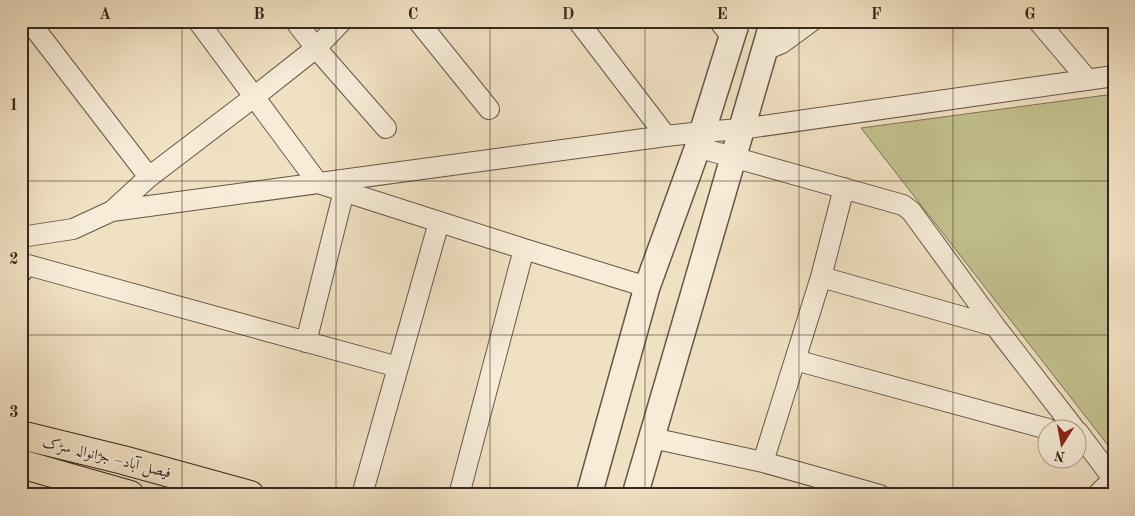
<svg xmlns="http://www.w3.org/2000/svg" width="1135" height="516" font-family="'Old Standard TT',Amiri,serif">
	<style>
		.green { fill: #c2c18e; stroke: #7d7556 }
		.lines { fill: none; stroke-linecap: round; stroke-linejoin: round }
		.minor-casing { stroke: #665746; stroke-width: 22 }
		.tertiary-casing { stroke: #665746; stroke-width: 28 }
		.primary-casing { stroke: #38291d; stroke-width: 30 }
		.minor { stroke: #f6ecd8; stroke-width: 20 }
		.tertiary { stroke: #f6ecd8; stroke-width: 25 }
		.primary { stroke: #f1e1c3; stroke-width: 28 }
		.grid { fill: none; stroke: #38291d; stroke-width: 1; stroke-opacity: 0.55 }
		.labels { text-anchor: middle; stroke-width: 4; stroke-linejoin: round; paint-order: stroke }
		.street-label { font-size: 15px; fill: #38291d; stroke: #f6ecd8 }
		.neatline { fill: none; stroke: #38291d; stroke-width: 2 }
		.grid-label { font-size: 16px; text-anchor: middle; font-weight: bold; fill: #38291d }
	</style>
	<rect width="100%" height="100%" fill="#f1e1c3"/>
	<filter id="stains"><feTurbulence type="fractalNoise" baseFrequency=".004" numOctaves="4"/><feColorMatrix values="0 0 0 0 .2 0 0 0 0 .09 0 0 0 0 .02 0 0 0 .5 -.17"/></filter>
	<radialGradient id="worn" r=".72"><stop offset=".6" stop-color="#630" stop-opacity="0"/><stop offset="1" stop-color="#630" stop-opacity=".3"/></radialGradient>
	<path class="green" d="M1114 94V453L861 128Z"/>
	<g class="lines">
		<defs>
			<path id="minor" d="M29 21 149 177 254 97 316 48 295 21
				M198 21 318 183 524 249 647 287
				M342 21 316 48 386 128
				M418 21 489 109
				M578 21 666 136
				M719 21 732 37
				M1038 21 1088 80
				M765 50 782 43 812 21
				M697 149H704L903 205 911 211 995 326 1074 428
				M844 188 821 277 795 360 1048 429
				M112 211 149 177
				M21 237 73 229 112 211 666 136 702 132 741 129 1114 76
				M21 273 24 264 398 367
				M821 277 995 326
				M306 342 344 191
				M1078 432 1114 480
				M652 438 763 462 880 495
				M763 462 795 360
				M362 495 439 222
				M459 495 524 249
				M1097 495 1113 479"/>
			<path id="tertiary" d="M589 495 647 287 697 149 737 21
				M635 495 773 21"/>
			<path id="primary" d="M21 435 123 460 250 495
				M21 464 130 495"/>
		</defs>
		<use href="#minor" class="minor-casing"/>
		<use href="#tertiary" class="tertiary-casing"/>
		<use href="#primary" class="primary-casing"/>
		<use href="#minor" class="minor"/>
		<use href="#tertiary" class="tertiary"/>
		<use href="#primary" class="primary"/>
	</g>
	<path class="grid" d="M182 21V495M336 21V495M490 21V495M645 21V495M799 21V495M953 21V495M21 181H1114M21 335H1114"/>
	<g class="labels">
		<g class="street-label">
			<text transform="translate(107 457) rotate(14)" y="5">فیصل آباد– جڑانوالہ سڑک</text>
		</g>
	</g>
	<rect width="1135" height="516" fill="none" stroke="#f1e1c3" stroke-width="55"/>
	<g transform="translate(1062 444) rotate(191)"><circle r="24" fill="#f6ecd8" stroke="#aa9e8d"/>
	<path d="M0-4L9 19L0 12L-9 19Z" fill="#8f2418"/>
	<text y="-8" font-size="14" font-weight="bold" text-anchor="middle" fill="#38291d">N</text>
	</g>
	<rect x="28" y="28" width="1080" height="460" class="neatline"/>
	<g class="grid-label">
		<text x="105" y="19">A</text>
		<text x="259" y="19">B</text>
		<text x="413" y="19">C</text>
		<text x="568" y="19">D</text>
		<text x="722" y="19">E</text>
		<text x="876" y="19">F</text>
		<text x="1030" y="19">G</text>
		<text x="14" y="110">1</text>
		<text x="14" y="264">2</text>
		<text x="14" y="417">3</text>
	</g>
	<rect width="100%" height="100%" filter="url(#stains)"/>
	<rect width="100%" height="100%" fill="url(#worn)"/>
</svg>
